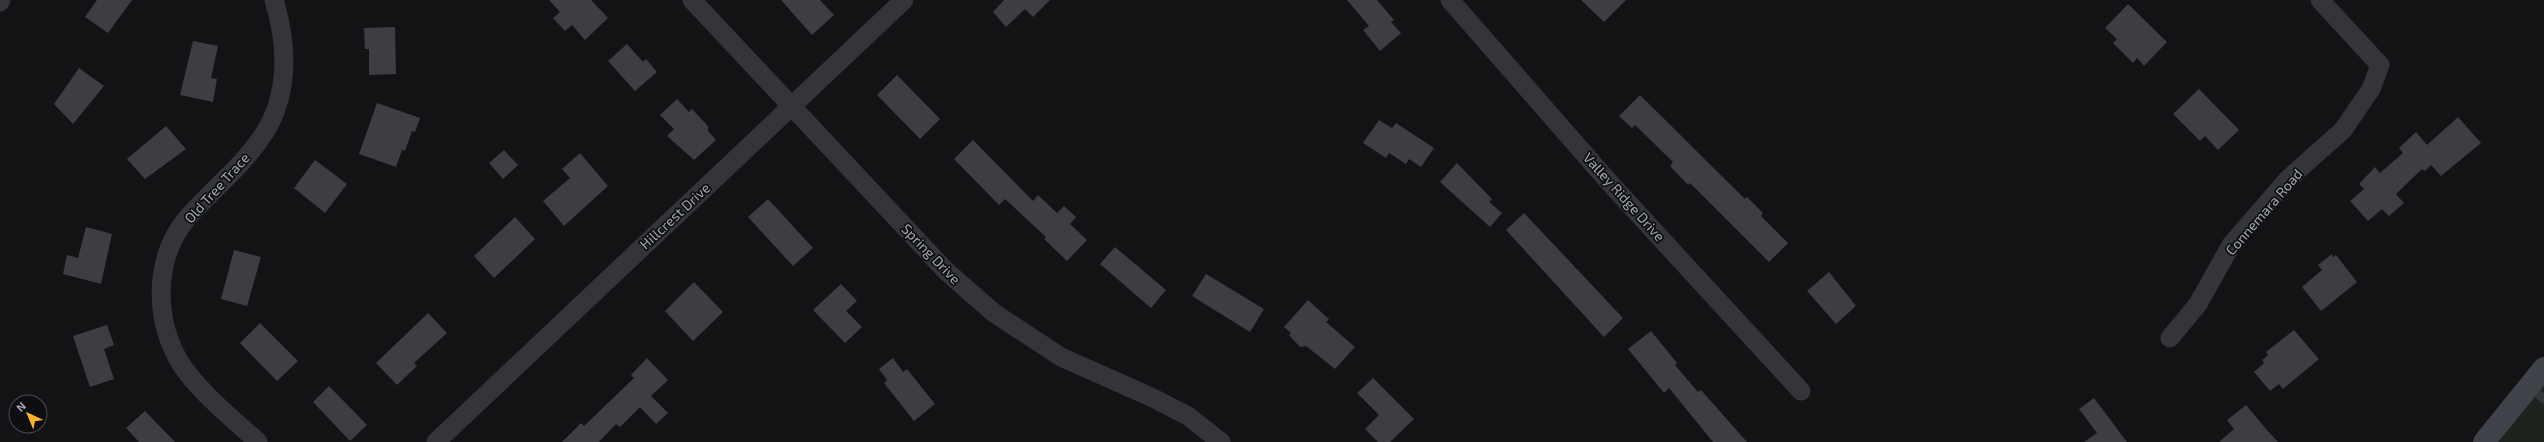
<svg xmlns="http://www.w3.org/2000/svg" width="2544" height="442" font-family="'Exo 2',sans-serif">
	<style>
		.green { fill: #1b231c }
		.building { fill: #3c3e43 }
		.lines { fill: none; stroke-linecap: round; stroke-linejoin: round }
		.lane { stroke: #33353a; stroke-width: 9 }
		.street { stroke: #33353a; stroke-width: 19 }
		.secondary { stroke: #41434a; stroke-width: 22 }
		.labels { text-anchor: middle; stroke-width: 3.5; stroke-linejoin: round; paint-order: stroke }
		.street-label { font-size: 14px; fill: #a3a9b7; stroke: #0e0e10 }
	</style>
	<rect width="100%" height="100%" fill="#131315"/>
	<path class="green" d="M2544 365V442H2487Z"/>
	<path class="building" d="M97 0H132L108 33 85 17Z
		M549 0H591L608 18 585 40 572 25 565 31 553 18 560 12Z
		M781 0H820L834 15 812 35Z
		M1004 0H1050L1033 17 1025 9 1006 27 993 12Z
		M1347 0H1377L1394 20 1391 22 1401 33 1380 51 1363 30 1369 26Z
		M1581 0H1626L1604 22Z
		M2128 4 2167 42 2144 66 2137 58 2133 63 2113 43 2117 39 2105 28Z
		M395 27 396 74 369 75V49H365L364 28Z
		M193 41 218 46 211 78 217 79 213 102 180 95Z
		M627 44 643 62 646 59 657 72 635 91 608 61Z
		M79 68 104 86 73 124 54 104Z
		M897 75 940 119 920 139 877 95Z
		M2199 89 2239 130 2218 150 2205 136 2200 141 2173 114Z
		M1640 95 1745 199 1747 197 1763 213 1761 216 1788 243 1769 262 1690 183 1688 185 1670 166 1673 162 1635 125 1632 128 1619 116Z
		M677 99 689 112 692 109 708 126V131L716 140 694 160 667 136 674 129 660 115Z
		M377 103 420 118 415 132 412 131 405 151 402 150 396 167 359 154Z
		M2458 117 2481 143 2441 176 2431 165 2425 171 2422 169 2396 194 2404 203 2389 216 2382 209 2368 221 2350 201 2364 189 2359 184 2375 167 2380 173 2403 153 2399 148 2416 132 2427 145Z
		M1379 120 1392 128 1396 123 1434 148 1421 167 1409 159 1406 164 1389 153 1386 158 1363 143Z
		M166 126 186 149 145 179 127 159Z
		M973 140 1033 201 1038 195 1057 213 1064 206 1076 217 1070 224 1087 240 1067 261 1044 239 1046 237 1005 199 999 205 954 159Z
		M504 150 518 165 503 179 489 163Z
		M580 153 608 186 564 226 543 201 570 178 562 169Z
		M315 160 347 184 325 213 294 188Z
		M1457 163 1492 199 1489 202 1502 213 1490 227 1440 182Z
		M768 199 813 248 793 266 748 217Z
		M1524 213 1623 318 1604 337 1506 230Z
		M515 217 535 239 494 278 474 256Z
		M86 227 112 234 101 284 63 274 67 255 78 258Z
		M1115 247 1166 290 1151 308 1100 264Z
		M234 250 261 257 247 306 221 299Z
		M2332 254 2333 257 2336 255 2357 282 2321 311 2302 287 2322 270 2318 265Z
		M1829 272 1856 306 1836 324 1807 291Z
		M1206 274 1264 309 1250 332 1192 296Z
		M694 282 723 312 693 341 665 311Z
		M841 284 857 301 846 311 862 327 845 343 813 310Z
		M1308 300 1329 319 1326 322 1355 347 1335 369 1306 346 1300 347 1289 335 1291 333 1284 327Z
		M428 313 447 333 414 363 417 366 397 385 376 363Z
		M260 323 298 361 277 381 240 343Z
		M107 325 114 345 104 349 114 379 90 387 73 336Z
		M2294 330 2319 359 2283 389 2279 384 2270 391 2254 372 2264 363 2262 360 2268 355 2266 352Z
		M1651 331 1677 363 1675 365 1698 392 1701 390 1747 442H1713L1669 388 1664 393 1628 349Z
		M647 358 668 380 651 396 668 413 656 424 640 407 620 427 616 424 599 442H562L581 423 584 426 634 378 631 375Z
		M893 358 903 372 907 369 935 404 914 421 884 383 887 380 879 369Z
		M1373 378 1414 419 1390 442H1378L1365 429 1379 415 1357 393Z
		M329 386 367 425 350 441 313 402Z
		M2094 398 2127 442H2084L2097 433 2079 409Z
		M2246 405 2266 429 2278 442H2219L2234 429 2227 420Z
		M145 411 175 442H139L126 428Z"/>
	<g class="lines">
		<path class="lane" d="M2529 386 2544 399"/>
		<path class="street" d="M692 0 946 271 994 313 1061 357 1151 397 1188 416 1221 442
			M1450 0 1608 181 1801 391
			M0 2 1 0
			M2170 338 2198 304 2231 245 2288 179 2343 130 2371 89 2380 65 2320 0
			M258 442C233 419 199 392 181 364 154 320 153 258 188 217 214 188 244 165 265 132 290 92 287 42 274 0
			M436 442 904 0"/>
		<path class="secondary" d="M2484 442 2544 368"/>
	</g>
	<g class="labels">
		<g class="street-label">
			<text transform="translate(217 188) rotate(-48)" y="5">Old Tree Trace</text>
			<text transform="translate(1624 197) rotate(48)" y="5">Valley Ridge Drive</text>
			<text transform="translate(2264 212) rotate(-49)" y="5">Connemara Road</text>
			<text transform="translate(675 216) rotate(-43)" y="5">Hillcrest Drive</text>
			<text transform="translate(931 254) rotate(46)" y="5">Spring Drive</text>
		</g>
	</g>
	<g transform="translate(28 414) rotate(316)"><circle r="19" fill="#0e0e10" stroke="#4a4c53"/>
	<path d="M0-3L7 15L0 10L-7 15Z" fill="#ffb621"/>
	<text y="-6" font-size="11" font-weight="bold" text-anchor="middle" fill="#a3a9b7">N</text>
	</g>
</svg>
